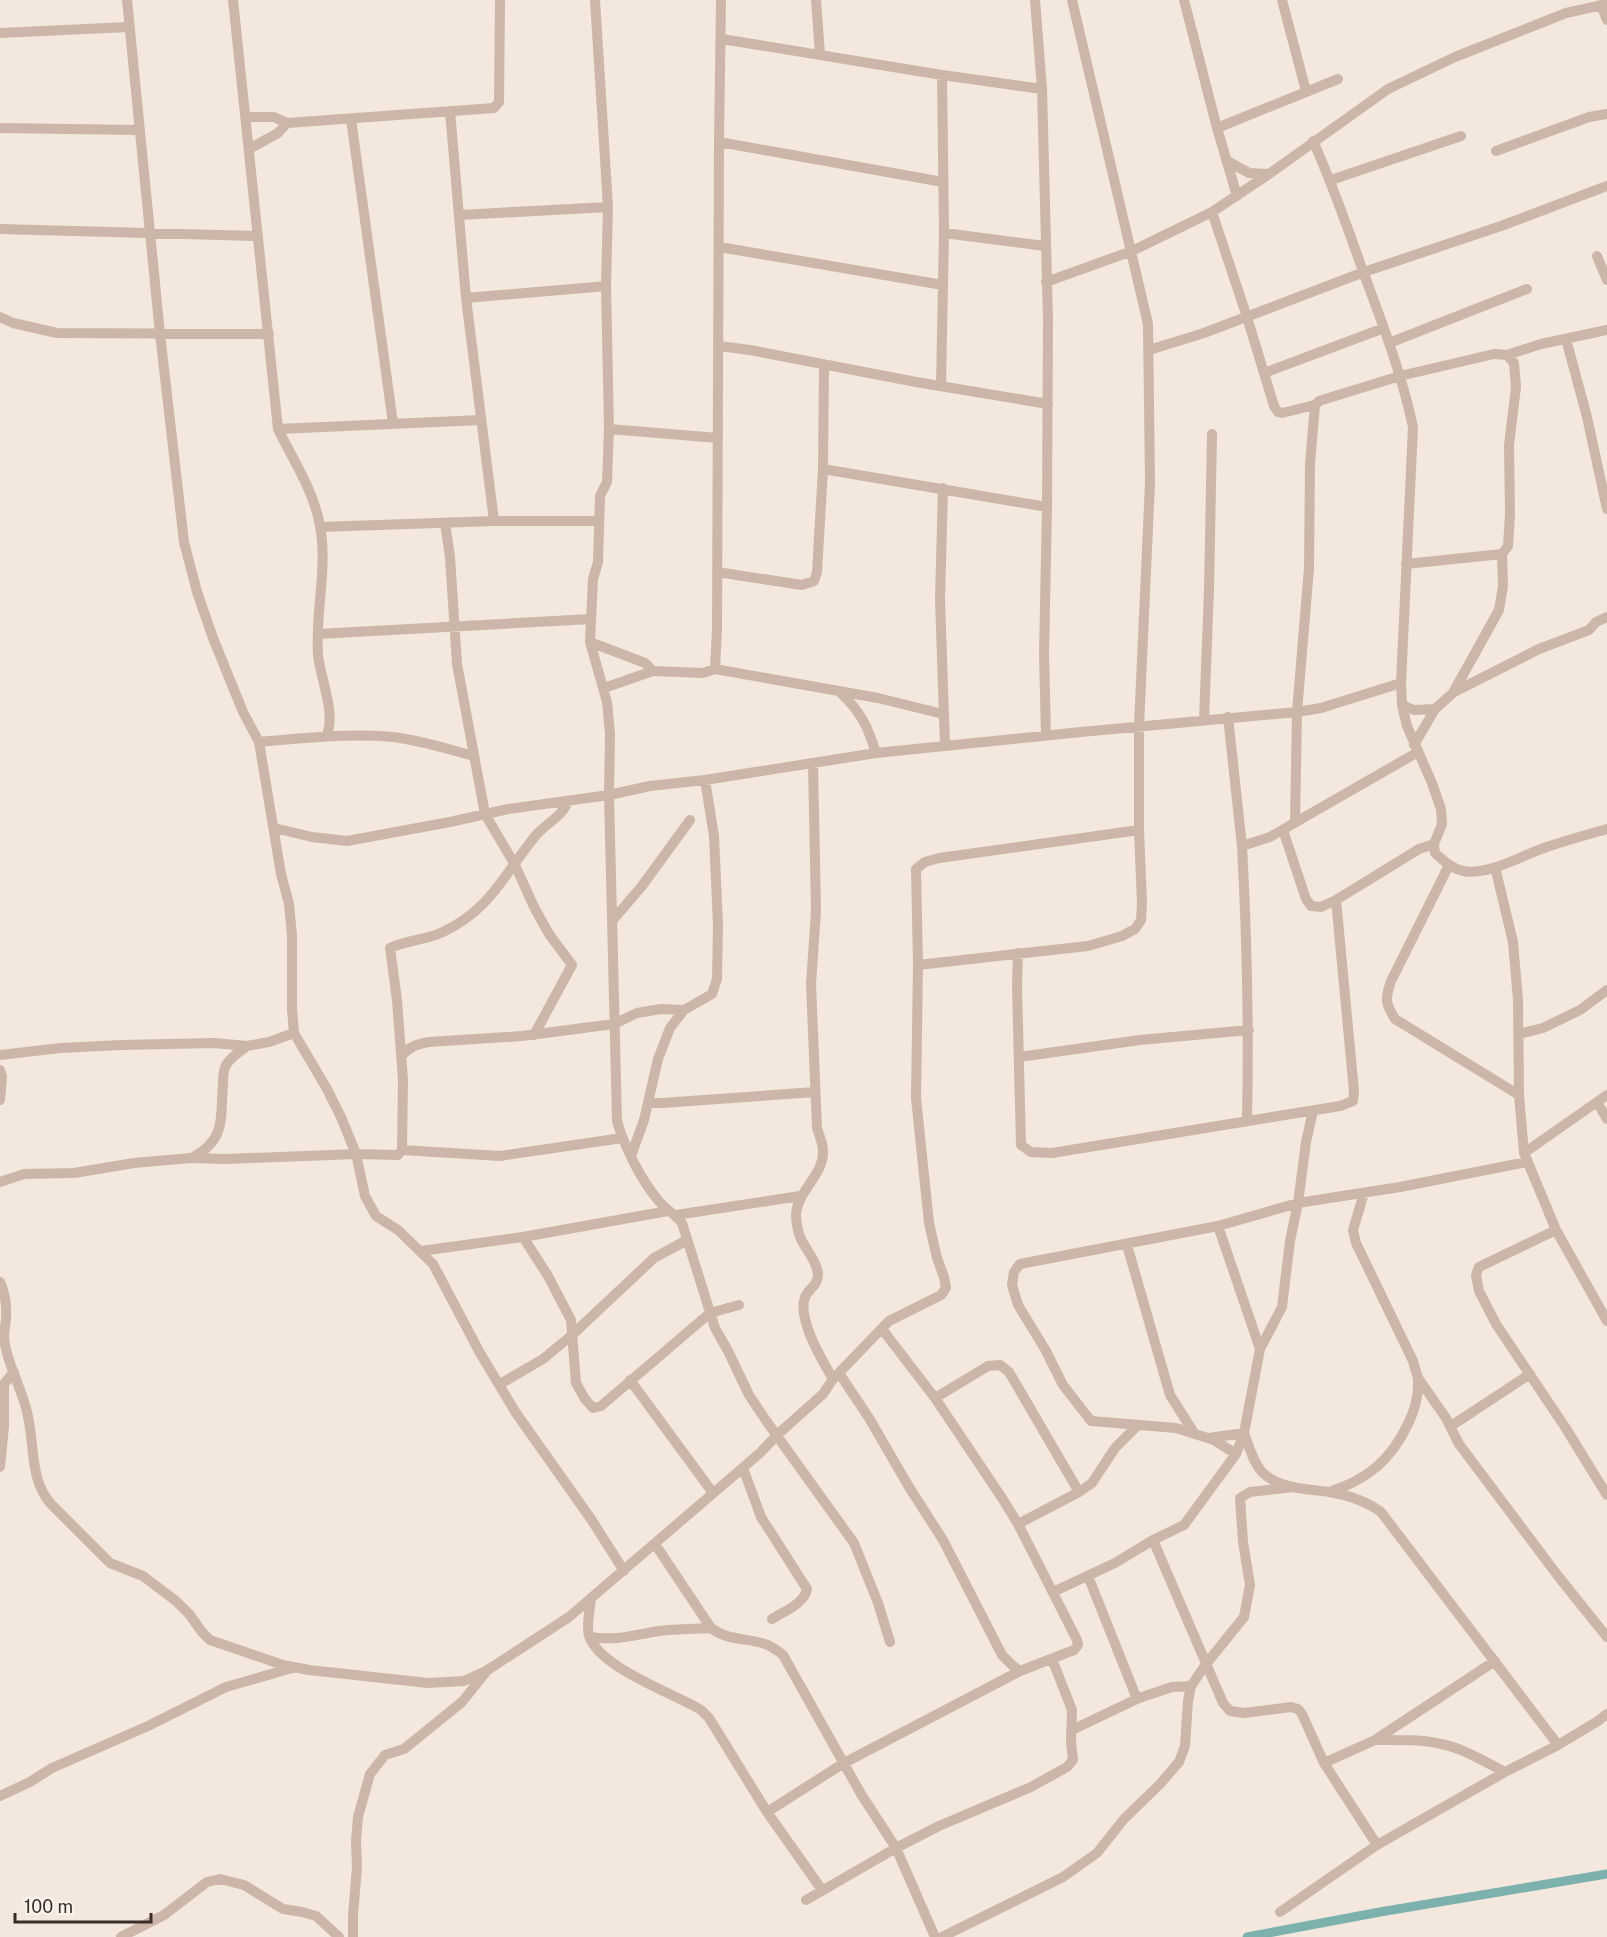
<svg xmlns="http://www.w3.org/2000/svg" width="1607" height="1937" font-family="'Public Sans',sans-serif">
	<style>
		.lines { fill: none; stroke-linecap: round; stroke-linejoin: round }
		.canal { stroke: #7cb1ae; stroke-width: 9 }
		.street { stroke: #ccb6a9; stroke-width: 10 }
	</style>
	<rect width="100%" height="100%" fill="#f3e7de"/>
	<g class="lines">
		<path class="canal" d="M1247 1937 1380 1912 1607 1874"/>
		<path class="street" d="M127 0 160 334 184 542 197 592 213 638 243 712 259 742 281 874 289 904 292 935V1009L294 1033 327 1089 341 1117 356 1154 365 1196 376 1216 398 1230 433 1264 480 1353 516 1413 591 1519 624 1571
			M233 0 278 429C293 460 314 491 320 526 328 568 315 612 318 655 320 677 337 716 326 736
			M595 0 608 207 606 286 609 429 607 482 600 496 598 562 593 579 590 642 607 702 610 734 609 795 617 1121C624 1146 641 1180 658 1200 665 1209 675 1214 682 1223L715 1328 728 1351 749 1395 767 1422 854 1543 878 1603 890 1642
			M816 0 820 54
			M1035 0 1042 89 1048 319 1047 507 1044 655 1046 735
			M1184 0 1217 128 1237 196
			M1282 0 1306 91
			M1601 5 1607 20
			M0 33 129 27
			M722 39 942 75 1042 89
			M450 111 466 298 494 521
			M246 117H274L287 123 494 108 499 102 500 0
			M351 119 393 423
			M0 128 139 130
			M1217 128 1338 79
			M1313 141C1333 185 1348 229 1364 274 1383 325 1402 375 1413 427L1401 683 1402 705 1407 726 1432 783 1441 809 1442 824 1434 844 1435 853C1443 860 1452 869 1463 871 1487 876 1521 856 1544 848 1564 841 1586 835 1607 829
			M719 142 943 182
			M249 149 278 133 287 123
			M1496 151 1589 117 1607 114
			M1227 161 1249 173 1268 174
			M1331 180 1461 136
			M1212 212 1247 317 1274 406 1278 412 1282 413 1315 405
			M459 215 608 207
			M0 229 258 236
			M944 233 1045 246
			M719 247 943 285
			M1597 256 1607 280
			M1046 282 1132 251 1212 212 1269 174 1388 89 1455 57 1566 13 1607 4
			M466 298 606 286
			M0 317 13 323 57 333 269 334
			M1566 339 1587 417 1607 509
			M1389 343 1527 289
			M719 346 750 350 916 382 1048 404
			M1149 350 1204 333 1364 272 1501 226 1607 186
			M1507 355 1541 344 1607 330
			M1264 373 1384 328
			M941 386 944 233 942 75
			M278 429 481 420
			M609 429 718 438
			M823 469 1047 507
			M943 488 940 599 945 746
			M445 523 450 557 457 664 485 814 515 865 534 907 549 934 572 965 534 1035
			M320 527 494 521H598
			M717 572 802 585 814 581 817 572 823 469 824 364
			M318 634 591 619
			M590 642 645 663 653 671
			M715 669 878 698 943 714
			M604 688 653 671 703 673 715 669 717 629 719 142 721 0
			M1454 691 1499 610 1503 586 1502 554
			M841 693C861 712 868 727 876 753
			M1402 705 1414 710 1435 709
			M1228 717 1242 846 1270 837 1418 752
			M1204 720 1209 590 1212 434
			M259 742C303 738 349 733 393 737 420 740 447 749 474 756
			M1414 745 1435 709 1454 692 1539 649 1589 630 1596 622 1607 617
			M813 764 816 911 811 984 817 1128C819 1135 823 1143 823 1151 824 1175 798 1190 796 1214 796 1221 798 1234 802 1241 807 1251 817 1262 818 1274 818 1286 809 1288 805 1297 797 1319 822 1360 833 1379
			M1295 823 1297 712 1309 568 1310 464 1315 405 1319 401 1400 376 1494 354 1507 355 1514 363 1516 387 1509 445 1510 514 1508 546 1502 554 1406 564
			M274 828 312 837 347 841 450 822 508 809 609 795 650 786 705 780 876 753 1081 732 1297 712 1321 708 1401 683
			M1283 830 1306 899 1311 906 1321 907 1336 900 1419 849 1434 844
			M1242 846C1247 938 1249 1029 1247 1121
			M1449 865 1391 981C1385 999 1385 1003 1395 1019L1519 1095
			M1495 867 1513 942 1518 1000 1519 1095 1524 1153 1556 1230 1607 1321
			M612 921 642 886 690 820
			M1018 953 1017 986 1021 1145 1031 1152 1052 1153 1340 1106 1353 1101 1354 1091 1336 900
			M918 965 1088 946 1122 936 1135 929 1141 920 1142 904 1139 830V726L1150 483 1148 324 1072 0
			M1519 1034 1543 1028 1580 1010 1607 990
			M0 1055 60 1048 121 1045 214 1043 247 1046 269 1042 294 1033
			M401 1056C409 1047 417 1044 429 1042L522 1036 614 1024 637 1013 661 1009 684 1010
			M1019 1057 1140 1040 1249 1030
			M0 1070 2 1076 0 1100
			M1597 1102 1607 1119
			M648 1103H662L815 1092
			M402 1150 500 1156 622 1138
			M1524 1153 1607 1095
			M631 1156 644 1120 658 1059 670 1028 684 1010 712 994 717 979 718 925 714 836 705 780
			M192 1158C227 1139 220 1118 223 1084 223 1078 223 1070 226 1065 231 1057 239 1052 247 1046
			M0 1182 24 1174 74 1173 134 1163 191 1158 225 1159 356 1154 398 1155 402 1150 403 1080 397 1000 390 948C407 940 426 940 443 932 492 909 505 872 537 834 547 823 564 815 568 801
			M676 1215 800 1196
			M1218 1226 1260 1349
			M1556 1230 1479 1267 1476 1275 1479 1291 1496 1324 1565 1427 1607 1495
			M523 1237 548 1276 571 1320 576 1383 585 1399 593 1408 601 1406 710 1313 739 1305
			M1127 1245 1170 1395 1194 1433
			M421 1251 523 1237 668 1211
			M0 1282C5 1292 7 1307 6 1318 6 1324 4 1330 4 1336 5 1359 22 1389 27 1412 35 1442 29 1480 51 1504L110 1563 143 1576 176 1601 190 1615 202 1632 210 1640 283 1665 309 1670 428 1683 464 1681 486 1671 569 1617 760 1453 777 1435 823 1394 833 1379 889 1321 941 1295 946 1288 944 1277 937 1258 929 1223 916 1098 918 965 916 869 925 862 939 858 1139 830
			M839 1373 869 1418 909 1487 943 1540 1002 1655 1013 1666 1020 1671 1074 1650 1078 1645 1077 1640 1018 1524 1002 1498 935 1398 882 1329
			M1418 1378 1446 1418 1459 1444 1558 1576 1607 1637
			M630 1380 713 1493
			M500 1384 543 1359 572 1335 654 1258 687 1240
			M935 1398 988 1366 1000 1365 1009 1372 1079 1492
			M1451 1426 1530 1374
			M1244 1433C1249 1446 1253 1462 1262 1472 1279 1489 1307 1489 1329 1492 1347 1495 1366 1501 1381 1512L1558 1745
			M1209 1438 1244 1433
			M1236 1454 1214 1440 1176 1428 1091 1421 1063 1385 1045 1349 1018 1305 1012 1285 1014 1272 1020 1264 1218 1226 1298 1203 1400 1187 1527 1162
			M0 1467 4 1426V1384L14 1372
			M743 1468 761 1517 807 1589C805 1603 783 1612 772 1619
			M1329 1492C1367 1480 1391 1460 1408 1424 1415 1410 1419 1395 1418 1379 1417 1373 1414 1366 1413 1361L1356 1243 1353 1230 1364 1193
			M1018 1524 1079 1492 1092 1483 1115 1448 1138 1425
			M1153 1540 1223 1703 1230 1711 1244 1713 1291 1707 1298 1709 1302 1714 1324 1763 1377 1845
			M655 1544 711 1628C726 1640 744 1638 762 1643 770 1645 777 1650 783 1655L861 1794 896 1848 935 1937
			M1088 1576 1135 1694 1139 1698 1172 1687 1191 1686
			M1053 1592 1115 1563 1153 1540 1184 1525 1236 1454 1244 1433 1260 1349 1282 1307 1290 1241 1298 1203 1306 1142 1313 1111
			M591 1598C590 1609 586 1625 589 1636 600 1668 673 1693 701 1710L709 1718 767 1812 822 1890
			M590 1637C618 1641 633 1635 659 1631 676 1629 694 1629 711 1628
			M1072 1730 1139 1698
			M1375 1740C1397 1740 1419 1739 1441 1744 1463 1748 1485 1762 1505 1772
			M1324 1763 1375 1740 1495 1661
			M0 1796 30 1782 52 1768 148 1726 226 1687 292 1668
			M767 1812 844 1763 1020 1671
			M806 1900 896 1848 939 1826 1031 1787 1067 1767 1073 1760 1071 1741 1072 1710 1052 1659
			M1280 1912 1377 1845 1505 1772 1558 1745 1598 1721 1607 1714
			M121 1937 164 1915 207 1882 220 1879 244 1885 283 1909 302 1912 316 1916 339 1937
			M353 1937V1915L357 1867 356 1841 358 1817 370 1774 385 1755 404 1749 462 1702 486 1672
			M942 1937 1063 1877 1097 1853 1124 1819 1160 1784 1179 1762 1185 1746 1188 1701 1191 1686 1206 1664 1244 1617 1250 1585 1243 1542 1240 1498 1250 1492 1294 1487"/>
	</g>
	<path d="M15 1913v9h136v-9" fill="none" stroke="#392d29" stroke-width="3"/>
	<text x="24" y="1913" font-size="18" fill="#392d29" stroke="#fbf2eb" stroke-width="4.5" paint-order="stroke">100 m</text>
</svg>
